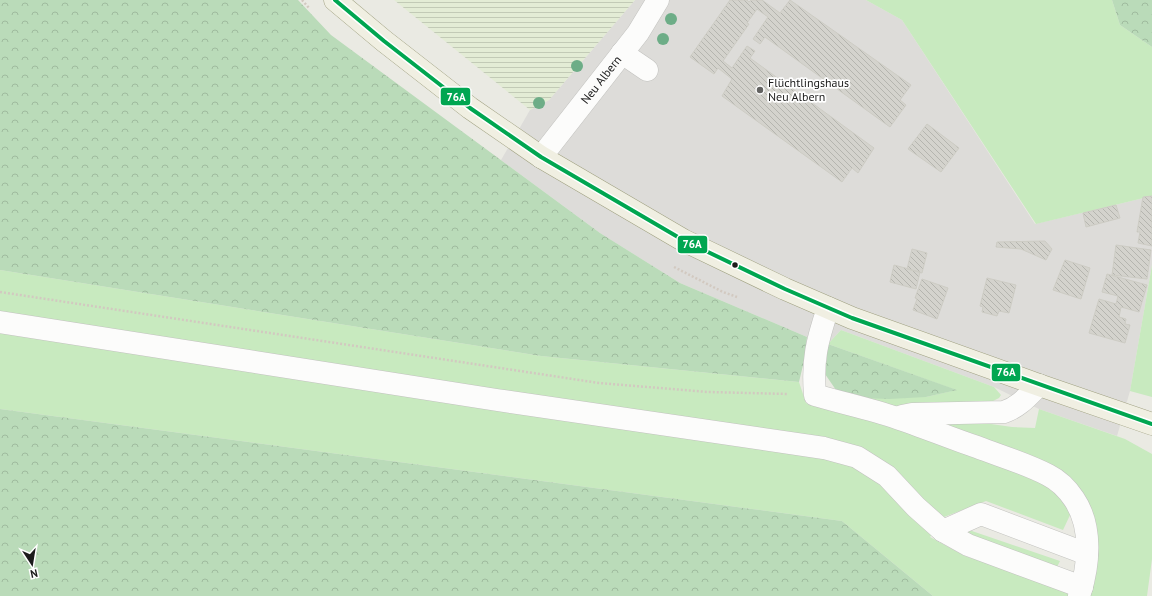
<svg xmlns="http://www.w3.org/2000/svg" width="1152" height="596" font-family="'PT Sans',sans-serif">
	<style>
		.residential { fill: #dddcd9 }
		.farmland { fill: url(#farmland-rules) }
		.grass { fill: #c8eabf }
		.forest { fill: url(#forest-crowns) }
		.building { fill: url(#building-back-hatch); stroke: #cdccc4 }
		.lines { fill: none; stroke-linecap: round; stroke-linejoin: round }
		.minor-casing { stroke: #c2c2bf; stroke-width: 23 }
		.major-casing { stroke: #9fa080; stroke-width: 23 }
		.path { stroke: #d2c9c0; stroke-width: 2.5; stroke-dasharray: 2 2; stroke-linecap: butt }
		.minor { stroke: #fcfcfb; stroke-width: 22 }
		.major { stroke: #f0efe2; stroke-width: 22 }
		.bus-1-casing { stroke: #fff; stroke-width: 7 }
		.bus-1 { stroke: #00a651; stroke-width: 4 }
		.tree { fill: #6dad87 }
		.poi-dot { fill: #636361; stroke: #fff; stroke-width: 1.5 }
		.bus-dot { fill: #1b1b1b; stroke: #fff; stroke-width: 1.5 }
		.labels { text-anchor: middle; stroke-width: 3.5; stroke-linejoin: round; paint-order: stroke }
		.street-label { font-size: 12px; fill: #1b1b1b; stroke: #fff }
		.poi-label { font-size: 12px; fill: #1b1b1b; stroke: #fff; text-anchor: start }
		.line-badge { stroke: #fff; stroke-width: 1.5 }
		.badge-label { font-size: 11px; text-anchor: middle; font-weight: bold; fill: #fff }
	</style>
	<defs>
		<pattern id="farmland-rules" width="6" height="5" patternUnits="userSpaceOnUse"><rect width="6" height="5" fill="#e3ecd5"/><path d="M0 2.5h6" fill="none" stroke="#c2cab6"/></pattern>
		<pattern id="forest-crowns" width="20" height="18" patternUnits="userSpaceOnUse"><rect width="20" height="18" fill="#badbb9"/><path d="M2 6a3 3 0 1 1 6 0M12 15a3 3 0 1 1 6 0" fill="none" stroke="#9fbb9e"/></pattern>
		<pattern id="building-back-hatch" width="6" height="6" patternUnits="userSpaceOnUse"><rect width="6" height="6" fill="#d4d3cd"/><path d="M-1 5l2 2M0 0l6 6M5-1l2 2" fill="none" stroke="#b5b5af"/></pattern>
	</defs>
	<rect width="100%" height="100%" fill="#eaeae3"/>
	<path class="residential" d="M635 0H866L902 20 1035 224 1152 196V265L1130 391 1117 436 1039 409 994 387 841 330 828 344 807 337 680 283 600 233 501 160 530 110 549 100Z"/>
	<path class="farmland" d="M394 0H635L549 100 530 110Z"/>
	<path class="grass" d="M866 0H1112L1120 25 1152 47V196L1036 224 902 20Z
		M1152 265V397L1130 391Z
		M0 270 541 356 799 382 806 403 880 422 1032 474 1060 497 1071 513 1063 530 986 501 944 517 930 537 965 556 1071 591 1070 596H933L842 521 0 409Z
		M841 330 994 387 1001 395 999 398 989 403 896 407 844 395 926 397 956 390 828 344Z
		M1039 409 1125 439 1152 454V559L1147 596H1086L1081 493 921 419 984 423 1012 427 1035 428Z
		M969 530 1060 561 1056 569 966 539Z"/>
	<path class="forest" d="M0 0H298L331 35 600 233 680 283 807 337 805 357 799 382 541 356 0 270Z
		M1112 0H1152V47L1120 25Z
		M828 344 957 390 926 397 889 399 862 398 836 390 825 374Z
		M0 409 842 521 933 596H0Z"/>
	<path class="building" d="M730 0H747L749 2 751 0H762L780 13 790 0 911 85 900 100 906 105 890 127 765 37 760 44 753 39 768 17 757 9 747 23 749 24 723 61 732 68 747 46 755 51 750 58 874 148 858 173 852 168 842 182 722 96 732 79 718 68 714 74 690 57Z
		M927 124 959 148 941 172 908 149Z
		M1152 196V246L1138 243 1140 232H1137L1143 197Z
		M1116 205 1120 218 1086 227 1083 213Z
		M1045 241 1052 249 1046 260 1021 249 996 247 997 242Z
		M1116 245 1151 250 1147 279 1112 275Z
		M912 249 927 253 922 273 907 269Z
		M1065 260 1090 268 1081 299 1053 290Z
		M894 265 920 272 916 289 890 282Z
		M1107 274 1147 285 1139 312 1121 307 1119 317 1126 319 1125 324 1130 325 1125 343 1089 333 1099 299 1116 304 1118 296 1102 292Z
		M987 278 1016 285 1009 313 999 311 997 316 982 312 983 307 980 306Z
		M922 279 948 288 937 319 913 310 917 299 915 298Z"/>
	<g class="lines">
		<defs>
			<g id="minor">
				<path d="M622 53 647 70"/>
				<path id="s1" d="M541 157 638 33 658 0"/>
				<path d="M828 308C817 341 812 360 815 395 842 403 870 409 897 418 924 427 950 438 977 447 1000 456 1025 463 1048 475 1058 480 1068 490 1074 499 1093 527 1089 566 1079 596"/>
				<path d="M0 322 497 400 824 448 857 457 887 476 916 507 943 531 968 545 1082 587"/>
				<path d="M902 416 912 414 1004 412C1019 407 1028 396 1039 385"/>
				<path d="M943 531 981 514 1087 554"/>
			</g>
			<path id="major" d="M335 0 384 41 470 108 541 157 683 240 785 289 852 318 1039 385 1152 424"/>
		</defs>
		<use href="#minor" class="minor-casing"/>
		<use href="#major" class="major-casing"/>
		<path class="path" d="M302 0 309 8
			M674 267 723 292 737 297
			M0 292 599 383 708 392 788 394"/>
		<use href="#minor" class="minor"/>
		<use href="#major" class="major"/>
		<defs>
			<path id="bus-1" d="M335 0 384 41 470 108 541 157 683 240 785 289 852 318 1152 424"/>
		</defs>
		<use href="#bus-1" class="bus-1-casing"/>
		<use href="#bus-1" class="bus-1"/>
	</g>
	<g class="tree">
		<circle cx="671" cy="19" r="6"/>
		<circle cx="663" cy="39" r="6"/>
		<circle cx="577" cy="66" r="6"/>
		<circle cx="539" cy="103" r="6"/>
	</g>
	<circle class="poi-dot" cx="760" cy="90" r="4"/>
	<circle class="bus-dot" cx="735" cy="265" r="3.5"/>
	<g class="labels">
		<g class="street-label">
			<text dy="4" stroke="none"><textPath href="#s1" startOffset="98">Neu Albern</textPath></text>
		</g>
		<g class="poi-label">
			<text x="768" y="87">Flüchtlingshaus<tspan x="768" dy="14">Neu Albern</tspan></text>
		</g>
	</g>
	<g class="line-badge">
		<rect x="440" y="87" width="31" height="19" rx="4" fill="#00a651"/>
		<rect x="677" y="235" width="31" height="19" rx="4" fill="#00a651"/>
		<rect x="991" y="363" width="30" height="19" rx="4" fill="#00a651"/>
	</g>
	<g class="badge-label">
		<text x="456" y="101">76A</text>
		<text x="692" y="248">76A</text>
		<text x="1006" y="376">76A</text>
	</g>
	<g transform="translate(32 564) rotate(168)" stroke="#ffffff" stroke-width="3" paint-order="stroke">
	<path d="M0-3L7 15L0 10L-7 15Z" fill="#1b1b1b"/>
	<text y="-6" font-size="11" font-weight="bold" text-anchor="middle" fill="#1b1b1b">N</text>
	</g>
</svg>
